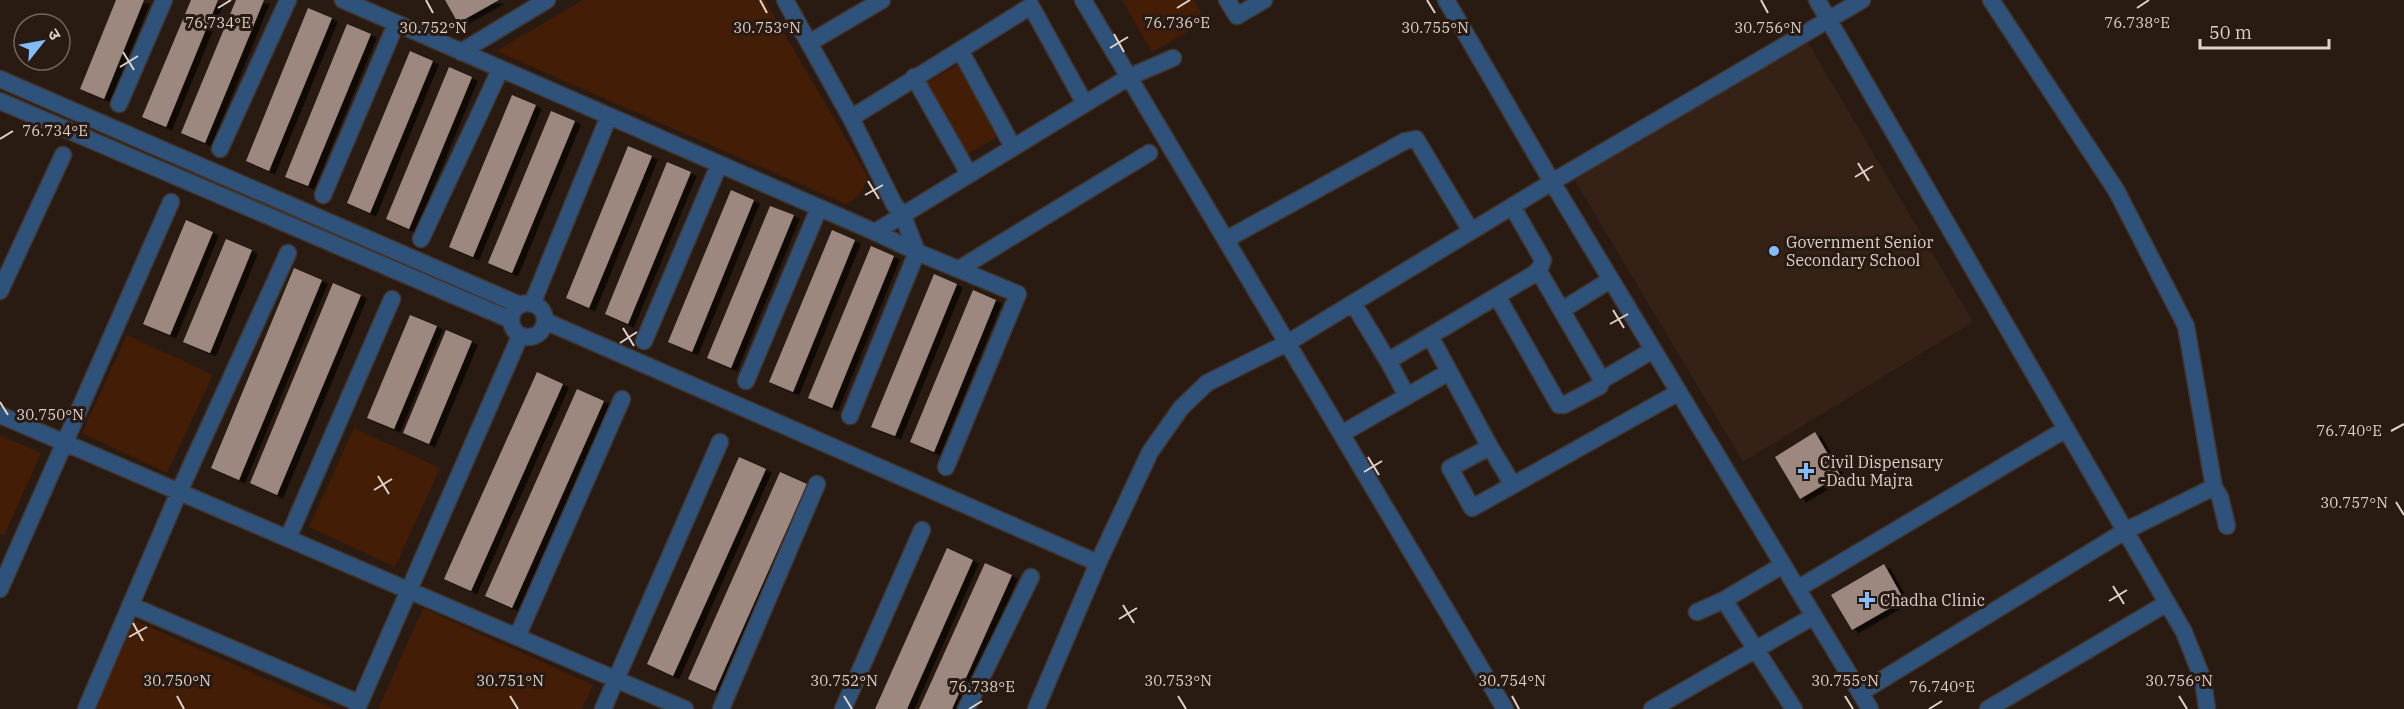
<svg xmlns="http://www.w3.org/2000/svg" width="2404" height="709" font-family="'IBM Plex Serif','Noto Sans Devanagari',serif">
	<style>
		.built { fill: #352116 }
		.green { fill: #441d06 }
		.building { fill: #9c887e; filter: url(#shadow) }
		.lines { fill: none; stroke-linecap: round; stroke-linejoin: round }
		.minor-casing { stroke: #42342c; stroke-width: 19 }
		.tertiary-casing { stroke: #42342c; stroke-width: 19 }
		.minor { stroke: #2e5279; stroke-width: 16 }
		.tertiary { stroke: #2e5279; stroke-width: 16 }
		.ticks { fill: none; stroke: #ddd2cc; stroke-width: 2 }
		.poi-dot { fill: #84bcfb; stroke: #291a12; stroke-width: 2 }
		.labels { text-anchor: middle; stroke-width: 6; stroke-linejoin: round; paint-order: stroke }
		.poi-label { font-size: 16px; fill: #ddd2cc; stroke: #291a12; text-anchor: start }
		.ticks-label { font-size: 15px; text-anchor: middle; fill: #ddd2cc; stroke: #291a12; stroke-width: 6; stroke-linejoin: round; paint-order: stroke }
	</style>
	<defs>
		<filter id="shadow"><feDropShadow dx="6" dy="3.5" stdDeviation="0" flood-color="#0009"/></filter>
	</defs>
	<rect width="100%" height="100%" fill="#291a12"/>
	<path class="built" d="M1807 41 1973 322 1743 462 1574 179Z"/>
	<path class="green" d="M583 0H765L868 177C863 190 859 198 846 204L496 51Z
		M1122 0H1194L1206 21 1152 52Z
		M957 65 999 136 968 154 926 83Z
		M127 335 213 375 167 473 82 433Z
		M354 428 440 468 395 567 309 527Z
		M0 435 41 453 4 536 0 534Z
		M423 608 593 685 582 709H378Z
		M134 620 334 709H96Z"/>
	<path class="building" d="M116 0H144L104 99 80 89Z
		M191 0H218L166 127 142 117Z
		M236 0H264L205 143 181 133Z
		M445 0H499L458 23Z
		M308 8 332 18 269 171 246 161Z
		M347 24 371 34 308 186 285 177Z
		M410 51 433 61 370 213 347 203Z
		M449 67 472 77 409 229 386 219Z
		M512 95 536 105 473 257 449 247Z
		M551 111 575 121 512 273 488 263Z
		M628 146 652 156 589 308 566 298Z
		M667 162 691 172 628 324 605 314Z
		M731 190 754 200 692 352 668 342Z
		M770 206 794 215 731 368 707 358Z
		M186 220 213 232 170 335 143 324Z
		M832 230 855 240 793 392 769 382Z
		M226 239 252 250 210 353 183 342Z
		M871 246 894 256 832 408 808 398Z
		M294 268 322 280 239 480 211 468Z
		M934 274 957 284 895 436 871 427Z
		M333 283 361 295 277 495 250 483Z
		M973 290 996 300 934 452 910 442Z
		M410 315 437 326 394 429 367 418Z
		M446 330 472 341 429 444 403 433Z
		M537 372 563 384 471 591 444 579Z
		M577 389 604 401 512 608 485 596Z
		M1815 432 1840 475 1800 499 1775 457Z
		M739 457 766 469 673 676 647 664Z
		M780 472 807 484 715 691 688 679Z
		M947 548 973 560 907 709H875Z
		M985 563 1012 575 952 709H919Z
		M1884 564 1904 600 1852 630 1831 595Z"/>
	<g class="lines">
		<defs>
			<path id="minor" d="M343 0 875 232 917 252 1018 294 946 467
				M785 0 851 118 894 204 903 216 917 252 850 416
				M1083 0 1505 709
				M1227 0 1237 16 1264 0
				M1446 0 1552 182 1870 709
				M1817 0 2184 632 2203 680 2207 709
				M1991 0 2116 190 2186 326 2214 487 2220 497 2227 526
				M809 43 882 0
				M960 50 1013 147
				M461 52 547 0
				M914 77 969 174
				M119 104 164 0
				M851 118 1031 6 1085 104
				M220 149 288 0
				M323 195 396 24
				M875 232 1129 77 1173 58
				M421 239 500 70
				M1227 239 1405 141 1416 139 1471 231
				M959 269 1149 153
				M0 291 63 155
				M1497 296 1559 405H1564L1600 386 1602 380 1538 270
				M1353 303 1388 361 1407 396
				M532 304 609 116
				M1562 310 1610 280
				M1430 336 1490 447 1513 485
				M644 341 719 165
				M1388 361 1534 274 1540 268 1543 260 1512 206
				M1602 380 1653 350
				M746 381 819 208
				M0 415 685 709
				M1343 433 1449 372
				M1490 447 1450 468 1472 508 1679 392
				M288 538 392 299
				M1098 563 1150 452 1181 408 1207 383 1289 342 1552 182 1862 0
				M0 589 171 202
				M1797 589 2066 429
				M1724 600 1794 709
				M130 605 359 703
				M1697 612 1724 600 1783 565
				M517 637 622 399
				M1860 693 2125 531 2214 487
				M86 709 179 492 288 253
				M357 709 520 336
				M603 709 720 442
				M721 709 817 484
				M843 709 922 530
				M966 709 1031 577
				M1652 709 1814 616
				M1988 709 2167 603"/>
			<path id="tertiary" d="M0 79 520 305
				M0 101 511 320
				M511 320a17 17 0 1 1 34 0a17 17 0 1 1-34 0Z
				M545 321 1098 563 1036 709"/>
		</defs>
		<use href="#minor" class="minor-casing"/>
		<use href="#tertiary" class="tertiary-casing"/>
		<use href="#minor" class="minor"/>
		<use href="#tertiary" class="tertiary"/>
	</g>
	<path class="ticks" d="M426 0 433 13M760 0 767 13M1427 0 1435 13M1761 0 1768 13M218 8 231 0M1177 8 1190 0M2137 8 2149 0M1114 34 1124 52M1110 48 1128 37M123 52 134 70M120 67 138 56M0 139 13 131M1858 163 1869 181M1855 177 1873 166M868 181 879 199M865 195 883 185M1613 310 1624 328M1610 324 1628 314M623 328 634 346M620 343 637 332M0 402 8 415M2391 431 2404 424M1368 457 1379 475M1364 472 1382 461M378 476 389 494M374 490 392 479M2396 502 2404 515M2113 586 2124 604M2109 601 2127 590M1123 605 1134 623M1119 619 1137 608M133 623 143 641M129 637 147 627M177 696 184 709M510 696 518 709M844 696 852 709M1178 696 1186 709M1512 696 1519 709M1845 696 1853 709M2179 696 2187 709M969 709 982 701M1929 709 1942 701"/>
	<g class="poi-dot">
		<circle cx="1774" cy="251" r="6"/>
		<path d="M1803 462h6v6h6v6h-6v6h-6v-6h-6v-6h6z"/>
		<path d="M1864 591h6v6h6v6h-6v6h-6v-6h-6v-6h6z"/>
	</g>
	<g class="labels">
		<g class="poi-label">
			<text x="1786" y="248">Government Senior<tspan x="1786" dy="18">Secondary School</tspan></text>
			<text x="1820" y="468">Civil Dispensary<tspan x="1820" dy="18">-Dadu Majra</tspan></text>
			<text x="1880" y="606">Chadha Clinic</text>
		</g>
	</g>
	<g class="ticks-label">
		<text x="218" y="28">76.734°E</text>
		<text x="1177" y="28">76.736°E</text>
		<text x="2137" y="28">76.738°E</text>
		<text x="433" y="33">30.752°N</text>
		<text x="767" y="33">30.753°N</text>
		<text x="1435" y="33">30.755°N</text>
		<text x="1768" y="33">30.756°N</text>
		<text x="55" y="136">76.734°E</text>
		<text x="50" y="420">30.750°N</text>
		<text x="2349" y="436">76.740°E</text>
		<text x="2354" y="508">30.757°N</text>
		<text x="177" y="686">30.750°N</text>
		<text x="510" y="686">30.751°N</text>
		<text x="844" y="686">30.752°N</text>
		<text x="1178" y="686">30.753°N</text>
		<text x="1512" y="686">30.754°N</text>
		<text x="1845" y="686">30.755°N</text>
		<text x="2179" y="686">30.756°N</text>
		<text x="982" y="692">76.738°E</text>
		<text x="1942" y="692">76.740°E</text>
	</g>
	<g transform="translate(42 42) rotate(59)"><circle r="28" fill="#291a12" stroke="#71645c" stroke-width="1.5"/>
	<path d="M0-4.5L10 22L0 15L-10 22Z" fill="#84bcfb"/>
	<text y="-9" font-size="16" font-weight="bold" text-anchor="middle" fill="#ddd2cc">उ</text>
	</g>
	<path d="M2200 39v9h129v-9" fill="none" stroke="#ddd2cc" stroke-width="3"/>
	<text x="2209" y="39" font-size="18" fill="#ddd2cc" stroke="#291a12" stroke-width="4.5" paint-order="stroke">50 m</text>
</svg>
